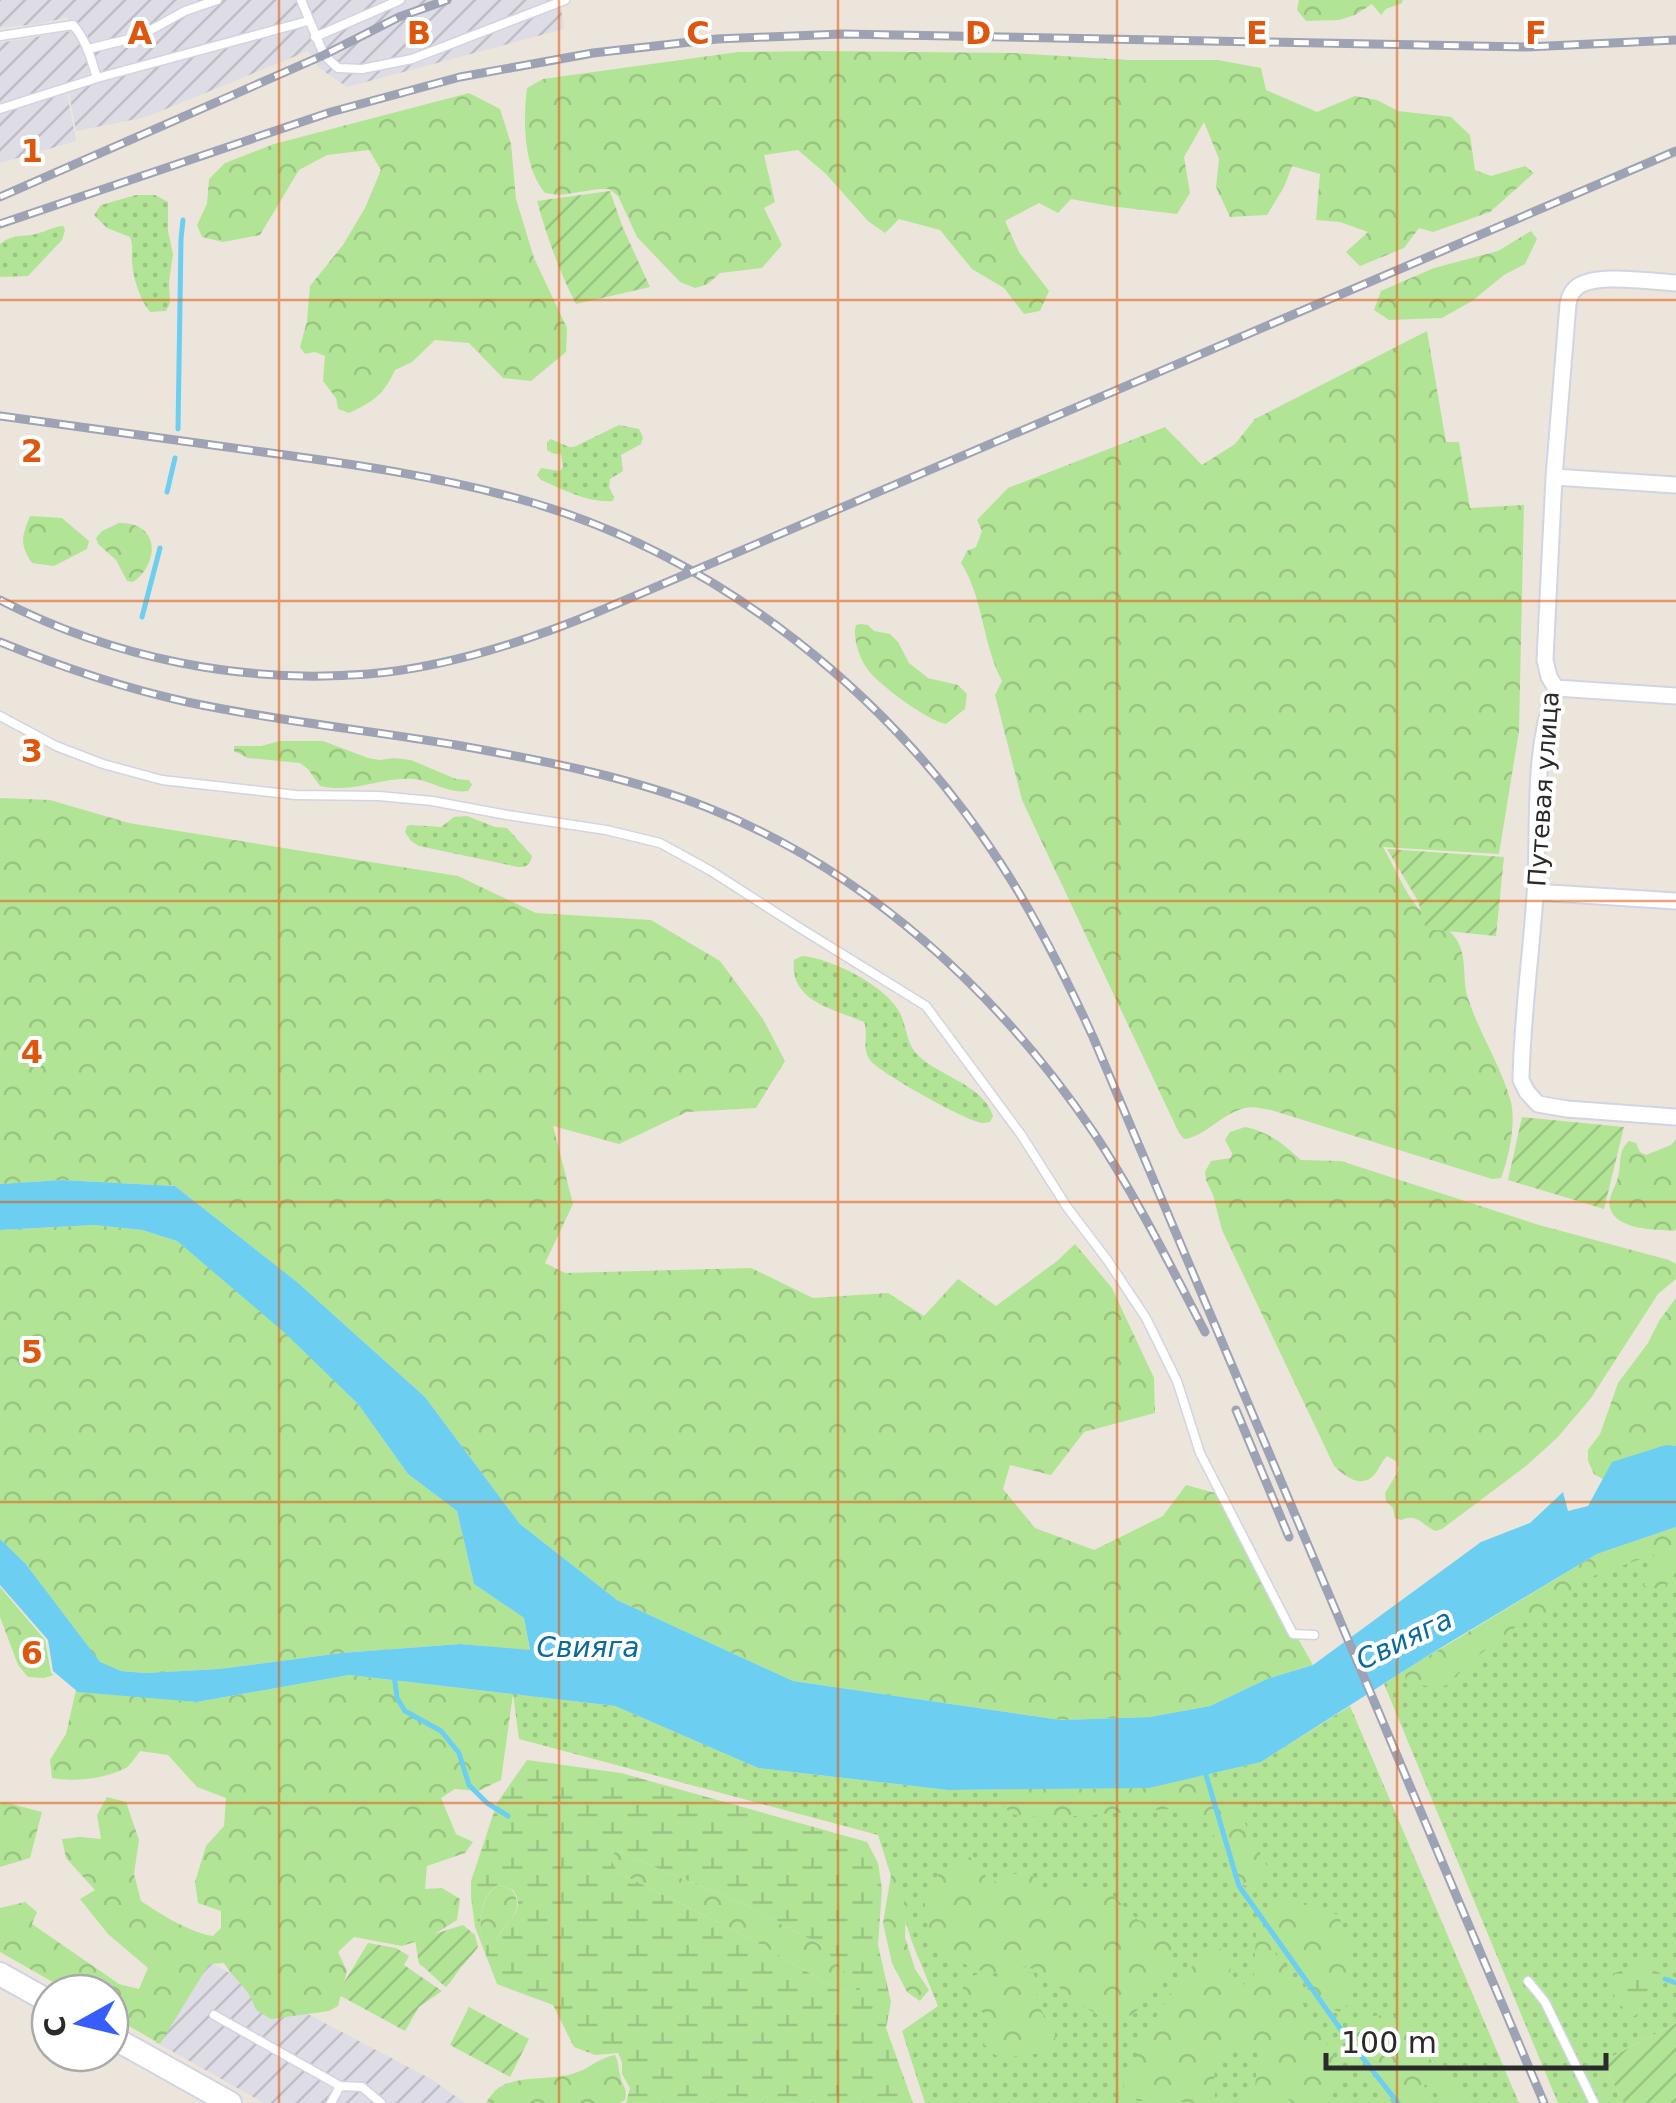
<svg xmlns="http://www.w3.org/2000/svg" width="1676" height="2103" font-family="'DejaVu Sans',sans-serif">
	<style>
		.industrial { fill: url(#industrial-furrows) }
		.grass { fill: url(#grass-dots) }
		.forest { fill: url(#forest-crowns) }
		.wetland { fill: url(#wetland-marsh); fill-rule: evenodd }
		.garden { fill: url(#garden-furrows) }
		.water { fill: #6ccff1 }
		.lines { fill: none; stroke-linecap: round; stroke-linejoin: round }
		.stream { stroke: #6ccff1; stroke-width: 5 }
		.lane-casing { stroke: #d1d4e3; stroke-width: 11 }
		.street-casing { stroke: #d1d4e3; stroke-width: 19 }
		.secondary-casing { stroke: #d1d4e3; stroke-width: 26 }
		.lane { stroke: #fff; stroke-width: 8 }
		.street { stroke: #fff; stroke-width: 15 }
		.secondary { stroke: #fff; stroke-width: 22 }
		.rail-casing { stroke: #9ea2b5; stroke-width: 9 }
		.rail { stroke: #fff; stroke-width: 5; stroke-dasharray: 15; stroke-linecap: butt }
		.grid { fill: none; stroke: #de570e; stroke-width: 2.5; stroke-opacity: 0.55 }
		.labels { text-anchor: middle; stroke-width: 8; stroke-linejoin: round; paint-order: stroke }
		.street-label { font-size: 25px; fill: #2a2a2a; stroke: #fff }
		.water-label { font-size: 28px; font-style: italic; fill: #0a6c9d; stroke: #fff }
		.grid-label { font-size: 32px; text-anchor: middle; font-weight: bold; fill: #de570e; stroke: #fff; stroke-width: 8; stroke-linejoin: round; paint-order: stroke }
	</style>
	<defs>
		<pattern id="industrial-furrows" width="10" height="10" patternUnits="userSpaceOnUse" patternTransform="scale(2.5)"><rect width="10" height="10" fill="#dedce5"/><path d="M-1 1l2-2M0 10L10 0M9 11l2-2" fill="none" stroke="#bfbdc5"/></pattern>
		<pattern id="grass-dots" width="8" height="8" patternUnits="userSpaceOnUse" patternTransform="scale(2.5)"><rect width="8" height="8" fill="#b2e496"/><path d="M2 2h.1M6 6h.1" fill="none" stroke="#99c481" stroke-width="1.8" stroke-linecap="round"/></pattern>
		<pattern id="forest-crowns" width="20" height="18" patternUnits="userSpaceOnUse" patternTransform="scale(2.5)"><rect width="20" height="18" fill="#b2e496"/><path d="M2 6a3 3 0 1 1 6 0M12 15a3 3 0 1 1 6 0" fill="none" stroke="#99c481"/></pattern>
		<pattern id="wetland-marsh" width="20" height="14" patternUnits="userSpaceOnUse" patternTransform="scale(2.5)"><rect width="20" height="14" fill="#b2e496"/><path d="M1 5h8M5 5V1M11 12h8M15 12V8" fill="none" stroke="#99c481"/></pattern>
		<pattern id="garden-furrows" width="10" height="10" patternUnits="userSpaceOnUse" patternTransform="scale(2.5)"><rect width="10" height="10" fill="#b2e496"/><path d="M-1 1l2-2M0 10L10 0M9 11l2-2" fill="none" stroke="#99c481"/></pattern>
	</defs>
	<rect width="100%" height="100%" fill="#ece5db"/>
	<path class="industrial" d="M0 0H560L564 29 347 87 318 67 308 51 146 117 76 131 69 93H67L76 141 0 163V43L71 31 68 17 39 24 0 28Z
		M205 1960 431 2079 465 2103H264L152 2040Z"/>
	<path class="grass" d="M136 195H155L168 202V231L173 254 169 282 170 303 166 311 150 312C140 300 133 278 132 262 131 252 134 247 130 237L107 228 94 215 101 205Z
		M63 226 65 230 62 240 28 276 0 277V244C13 234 21 237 36 234 46 231 53 227 63 226Z
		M619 425 639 429 643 437 641 444 621 455 623 471 610 479 609 487 614 497 613 501C588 503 564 490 541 480L537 475 541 468 560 471 563 467 561 454 552 453 547 450V442L551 439 569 447H574Z
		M467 816 495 827 507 828 532 856C530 865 527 867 518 867L419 846 411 841 405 832 407 826 410 825 441 827 454 817Z
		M802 956C831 958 889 987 901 1015 906 1027 907 1042 915 1052 934 1075 984 1084 993 1116L990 1122C987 1122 985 1123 982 1123 966 1121 878 1072 870 1060 861 1047 869 1035 864 1022 835 1009 789 1002 794 960Z
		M1676 1527V2023L1602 2062 1624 2103H1558L1384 1684 1432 1653Z
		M513 1694 615 1706 758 1768 948 1790 1149 1788 1261 1762 1350 1706 1519 2103H925L902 2031 938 2006 912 1942 878 1835 519 1739Z"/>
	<path class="forest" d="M1299 0H1403L1402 3 1386 9 1381 15 1372 4 1355 15 1339 20 1306 21 1297 10Z
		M819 51 1013 53 1128 60H1218L1261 68 1266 90 1317 112 1355 96 1377 100 1398 111 1451 117 1470 135 1475 170 1491 176 1525 166 1534 173 1490 212 1433 232 1419 228 1404 248 1360 266 1346 252 1368 232 1340 222 1316 220 1320 174 1292 166 1284 187 1267 215 1230 217 1216 187 1219 159 1204 122 1184 157 1190 193 1177 214 1110 206 1071 199 1058 213 1039 203 1005 221 1019 252 1049 291 1040 311 1024 314 1004 288 972 269 940 230 899 219 885 233 868 221 826 174 798 150 764 155 775 202 764 208 782 245 762 268 720 273 708 284 695 288 680 282 637 237 618 196 609 189H599L560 195 545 193C523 166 523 121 527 88L543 79 738 52Z
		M469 93 500 109 511 144 516 199 534 258 567 328 566 352 531 381 503 378 469 343 435 340 412 362 395 370C384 394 373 402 349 413L338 409 336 398 323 381 325 356 315 352 305 354 300 347 307 321 310 286 343 245 365 208 381 170 369 150 327 155 299 170 260 235 223 242 202 237 197 225 207 204 209 179 225 163 274 144Z
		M1531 231 1537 239 1525 264 1504 275 1472 301 1442 318 1389 320 1374 310 1381 291 1434 268 1498 251Z
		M1427 331 1446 442H1459L1470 508 1524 505 1519 731 1499 854 1383 847C1394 866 1404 891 1418 908 1427 919 1445 924 1454 936 1468 953 1462 976 1467 995 1478 1032 1501 1065 1511 1102 1516 1125 1509 1157 1501 1178L1492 1179 1271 1110C1262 1109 1253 1106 1245 1108 1222 1113 1205 1137 1184 1139L1179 1133 1022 800 995 695 1002 681C982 643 984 599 961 563L967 551 976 547 982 531 977 520 1008 488 1165 427 1202 465 1235 444 1255 419Z
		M30 516 62 518 89 541 87 549 54 566 32 563C19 544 22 536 30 516Z
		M119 523C160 522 160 563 133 582L127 581 116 560 98 544 96 538 102 531Z
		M861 624 868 625 874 631 890 634 898 642 909 663 928 678 958 685 967 694 965 709 946 724C928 721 879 685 868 670 860 660 852 637 856 625Z
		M280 741H323L368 758 380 760 394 758 411 760 456 779 469 780 472 785 468 791C448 794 433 781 414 779 382 776 353 794 320 786L308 769 300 763 248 758 234 751V746H261Z
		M0 798 50 800 129 823 458 876 536 913 651 920 720 961 763 1019 785 1061 756 1108 687 1112 619 1144 553 1126 573 1204 545 1263 565 1273 751 1268 813 1298 888 1293 924 1316 958 1279 996 1306 1057 1261 1075 1244 1112 1288 1154 1378 1155 1413 1084 1432 1051 1475 1010 1465 1003 1489 1035 1528 1094 1550 1163 1516 1186 1485 1215 1493 1313 1665 1267 1679 1210 1706 1150 1717 1061 1720 793 1681 617 1600 520 1524 425 1397 297 1282 175 1186 61 1180 0 1184Z
		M1245 1127C1270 1132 1283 1144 1301 1160L1341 1161 1539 1225 1669 1260 1676 1264V1279L1658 1294 1591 1398 1557 1438 1526 1466 1442 1529 1435 1531C1421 1524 1417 1513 1401 1520L1395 1518 1393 1508 1386 1501 1385 1493 1399 1470 1396 1461 1387 1456C1381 1462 1378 1472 1372 1477 1358 1488 1344 1475 1334 1466L1222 1230 1213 1195 1206 1180 1205 1172 1211 1161 1231 1158 1232 1153 1225 1140 1230 1132Z
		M1676 1139V1229L1674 1231C1656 1229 1617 1231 1610 1208 1607 1198 1616 1187 1618 1177 1622 1163 1617 1152 1629 1141L1636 1143 1640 1152 1646 1155 1671 1145Z
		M94 1225 142 1230 177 1241 285 1332 358 1404 408 1474 457 1511 474 1584 524 1618 530 1651 460 1644 341 1653 219 1669 145 1673 121 1671 100 1663 25 1563 0 1539V1230Z
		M1676 1298V1458L1608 1482 1594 1474 1588 1461V1450L1600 1434 1618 1383 1648 1343 1659 1321Z
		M1676 1527V1572L1663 1590 1644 1586 1654 1554 1588 1578 1554 1612 1521 1623 1486 1649 1445 1686 1407 1685 1404 1671 1597 1554Z
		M0 1587 45 1640 51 1673 54 1675 44 1678 28 1677 18 1665 0 1617Z
		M349 1675 513 1694 501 1780 478 1791 455 1789 441 1798 456 1834 473 1842 465 1853 427 1866 425 1889 442 1888 460 1899 457 1920 430 1937 402 1946 354 1937 338 1952 347 1971 338 2006 329 2011 271 2019 256 2010C247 1984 237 1984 224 1963L209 1964 160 2044 110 2015V1993H72L0 1952V1908L25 1902 37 1912 32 1924 119 1984 139 1989 148 1968 108 1934 80 1899 95 1890 66 1858 62 1839 80 1837 101 1839 97 1815 107 1797 126 1802 139 1840 134 1874 141 1901C160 1914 191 1933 213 1936L221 1928V1911L198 1903 195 1882 206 1846 224 1826 226 1798 197 1787 168 1755 140 1751C135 1758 130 1766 124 1769 103 1779 74 1782 52 1778L50 1760 66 1734 76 1690 197 1702Z
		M1195 1777 1212 1784 1233 1800 1269 1870 1261 1883 1245 1886 1231 1867 1206 1821 1171 1809 1046 1818 1011 1814 1001 1803 1004 1789 1149 1788Z
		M4 1802 42 1812 30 1858 0 1867V1804Z
		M617 1851 743 1904 821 1945 862 1990 842 1992 744 1935 619 1873 607 1857Z
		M970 1857 981 1864 987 1880 993 1883 1002 1876 1027 1872 1038 1881 1040 1889H1046L1064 1881 1089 1888 1106 1889 1138 1920 1163 1928 1173 1944 1171 1967C1164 1973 1153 1980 1148 1988 1145 1992 1146 1998 1143 2003 1138 2011 1128 2019 1119 2020 1093 2022 1055 1980 1033 1969 1016 1961 1011 1971 996 1972 977 1975 939 1952 931 1935 928 1929 927 1919 926 1913 924 1897 922 1889 937 1880L939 1870Z
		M895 1866 906 1904 905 1937 915 1969 929 1990 920 2001 907 1992 892 1963 883 1923 892 1869Z
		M498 1885 512 1890C522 1905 516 1914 505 1927 498 1934 497 1940 488 1944L483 1942C477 1924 481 1895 498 1885Z
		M1283 1901 1310 1904 1338 1915 1349 1940 1348 1973 1352 2001 1339 2012 1313 2000 1297 1967 1274 1934 1267 1908Z
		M1256 1933 1265 1938 1288 1972 1308 2015 1331 2051 1342 2081 1327 2103H1293L1286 2098 1273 2103H1246L1255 2088 1258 2048H1230L1214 2062 1215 2102 1213 2103 1137 2101 1123 2085C1139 2047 1170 1982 1203 1957 1210 1951 1223 1949 1232 1945L1230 1973 1243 1985 1254 1975Z
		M1022 1969 1034 1974C1038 1985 1035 1997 1040 2008 1047 2022 1058 2029 1055 2046L1043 2053 1010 2057 995 2055 984 2044 991 2023C981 2003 961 2009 963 1981 976 1972 983 1974 998 1977L1006 1972Z
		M1393 2015 1411 2017 1430 2059 1459 2094 1457 2103H1448L1425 2084 1419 2103H1392L1356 2047 1354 2027 1369 2016Z
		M615 2055C619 2063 618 2067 620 2075 622 2086 628 2088 625 2100L620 2103H486C490 2097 495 2089 502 2086 519 2076 551 2080 572 2074 588 2070 600 2057 615 2055Z"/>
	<path class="wetland" d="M527 1760 621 1773 867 1842 878 1863 882 1889 878 1945 891 2002 886 2028 913 2103H626L630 2088 622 2074V2062L618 2053 595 2055 574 2047 553 2005 497 1984 475 1927 471 1897V1881L497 1803ZM617 1851 743 1904 821 1945 861 1990 842 1992 744 1935 619 1873 608 1857ZM498 1885 513 1890C523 1905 516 1914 505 1927 498 1935 497 1940 487 1944L483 1941C477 1924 481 1894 498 1885Z
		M1640 1959 1646 1960 1651 1968 1661 1974 1666 1982C1661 1987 1653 1990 1648 1996 1641 2006 1641 2015 1628 2019L1619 2006 1609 1984 1615 1973 1630 1967Z"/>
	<path class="garden" d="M610 191 623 228 650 287 576 304C559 271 547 237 537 201Z
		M1387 849 1504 857 1496 936 1426 929 1418 901Z
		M1522 1117 1624 1127 1604 1209 1508 1180Z
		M463 1925 475 1935 478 1947C473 1954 469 1958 464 1964 457 1971 454 1979 446 1987 435 1979 430 1971 419 1964L415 1940Z
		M368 1943 396 1948 409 1956 404 1965 442 1991 419 2007 405 2031 337 1994Z
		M469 2007 529 2039 510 2077 450 2045Z
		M1676 2023V2103H1624L1602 2062Z"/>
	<path class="water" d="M61 1180 175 1186 297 1282 425 1397 520 1524 617 1600 793 1681 1061 1720 1150 1717 1210 1706 1267 1679 1313 1665 1481 1542 1530 1523 1563 1492 1568 1511 1588 1506 1612 1462 1666 1445 1676 1446V1527L1597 1554 1432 1653 1261 1762 1149 1788 948 1790 758 1768 615 1706 349 1675 197 1702 78 1692 53 1671 48 1640 0 1585V1539L25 1563 100 1662 121 1671 145 1673 219 1669 341 1653 460 1644 530 1650 524 1618 474 1584 457 1511 408 1474 358 1404 285 1333 177 1241 142 1230 94 1225 0 1230V1184Z"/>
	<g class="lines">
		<path class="stream" d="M178 429 181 239 183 220
			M167 492 175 458
			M142 617 160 548
			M394 1675 397 1698 405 1711 441 1731 459 1753 469 1785 487 1803 508 1816
			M1206 1775 1239 1886 1344 2034 1398 2103
			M1665 1979 1676 1983"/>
		<defs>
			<path id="lane" d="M301 0 324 55 338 68 362 69 412 59 565 0
				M0 36 73 25C86 39 91 59 97 78
				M315 37 400 0
				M88 49 138 37 185 11 217 0
				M0 109 97 78 308 21
				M0 716 56 746 103 764 162 780 296 795 379 796 432 801 507 815 606 830 660 843 711 871 800 928 926 1006 1022 1136 1067 1207 1108 1261 1146 1318 1177 1381 1200 1453 1293 1634 1314 1635
				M1528 1981 1545 2002 1594 2103
				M214 2015 340 2086 331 2103
				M340 2086 362 2087 381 2103"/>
			<path id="street" d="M1676 283C1653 282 1589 271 1574 290 1571 293 1569 299 1568 304L1554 477 1545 660 1549 677 1556 688C1531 754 1540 827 1535 895 1531 957 1522 1018 1521 1080L1527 1092 1538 1104 1567 1109 1676 1117
				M1554 477 1676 485
				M1556 688 1676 696
				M1535 892 1676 901"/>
			<path id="secondary" d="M0 1974 50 2002
				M110 2036 230 2103"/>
		</defs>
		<use href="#lane" class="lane-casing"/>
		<use href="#street" class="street-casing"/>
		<use href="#secondary" class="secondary-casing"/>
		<use href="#lane" class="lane"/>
		<use href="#street" class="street"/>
		<use href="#secondary" class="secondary"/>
		<defs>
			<path id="rail" d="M0 197 324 55 399 17 447 0
				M0 224 331 112 460 77 593 53 717 39 842 34 1527 47 1676 40
				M0 416C88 428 175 440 263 452 353 464 443 477 530 502 722 558 893 697 1001 864 1037 919 1066 978 1093 1037L1544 2103
				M0 600C112 658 242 684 368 674 445 668 524 642 595 613L1676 151
				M0 642C61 667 123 688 187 702 276 721 367 730 456 745 540 760 626 776 706 807 866 870 999 993 1094 1133 1136 1196 1170 1265 1205 1332
				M1236 1410 1289 1537"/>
		</defs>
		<use href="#rail" class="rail-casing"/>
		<use href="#rail" class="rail"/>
	</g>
	<path class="grid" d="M279 0V2103M559 0V2103M838 0V2103M1117 0V2103M1397 0V2103M0 300H1676M0 601H1676M0 901H1676M0 1202H1676M0 1502H1676M0 1803H1676"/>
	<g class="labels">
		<g class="street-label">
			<text transform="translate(1543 789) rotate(-86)" y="9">Путевая улица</text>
		</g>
		<g class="water-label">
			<text transform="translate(1404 1639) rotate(-26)" y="10">Свияга</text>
			<text x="588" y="1657">Свияга</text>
		</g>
	</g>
	<g class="grid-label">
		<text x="140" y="44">A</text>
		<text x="419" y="44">B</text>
		<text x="698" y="44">C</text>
		<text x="978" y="44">D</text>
		<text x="1257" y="44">E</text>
		<text x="1536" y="44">F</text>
		<text x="32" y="162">1</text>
		<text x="32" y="462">2</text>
		<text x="32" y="762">3</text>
		<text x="32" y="1063">4</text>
		<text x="32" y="1363">5</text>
		<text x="32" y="1664">6</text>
	</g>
	<g transform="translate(80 2023) rotate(262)"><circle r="48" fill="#ffffff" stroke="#aaaaaa" stroke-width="2.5"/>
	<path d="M0-8L18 38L0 25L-18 38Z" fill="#375efd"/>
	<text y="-15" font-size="28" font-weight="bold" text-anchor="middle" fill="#2a2a2a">С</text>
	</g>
	<path d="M1326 2053v15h280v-15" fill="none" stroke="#2a2a2a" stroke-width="5"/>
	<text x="1341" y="2053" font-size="30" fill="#2a2a2a" stroke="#ffffff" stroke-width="8" paint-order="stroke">100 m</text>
</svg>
